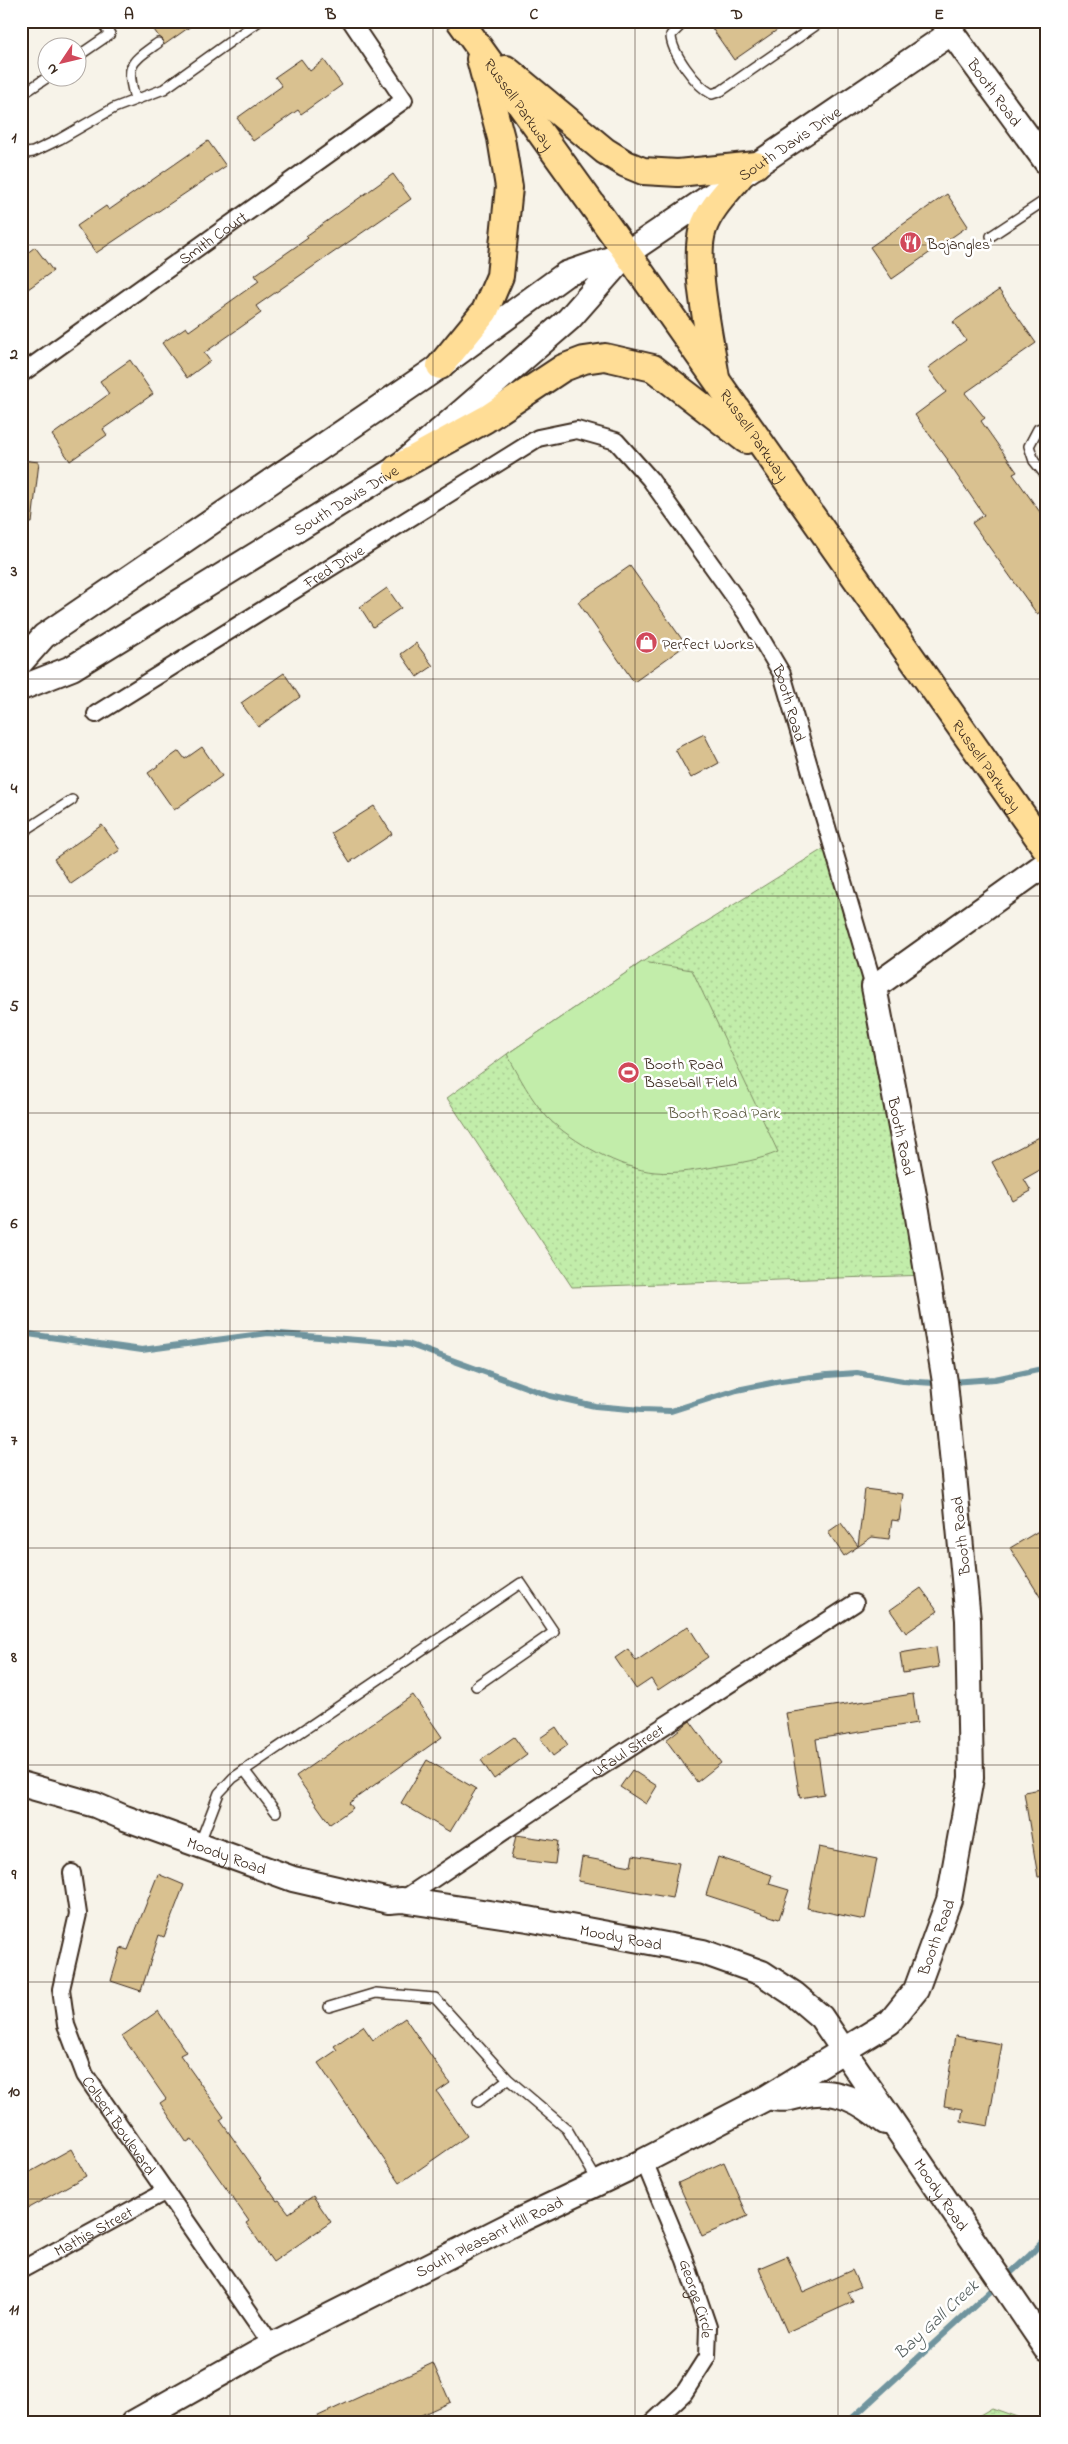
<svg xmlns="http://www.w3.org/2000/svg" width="1068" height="2444" font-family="'Indie Flower',sans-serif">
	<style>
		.green { fill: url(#green-dots); stroke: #7e8c64 }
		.wetland { fill: url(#wetland-marsh); stroke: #7e8c64 }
		.pitch { fill: #c2edaa; stroke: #7e8c64 }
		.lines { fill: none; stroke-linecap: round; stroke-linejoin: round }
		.stream { stroke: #6f949e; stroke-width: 6 }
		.building { fill: #d9c190; stroke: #3b2a1e }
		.lane-casing { stroke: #3b2a1e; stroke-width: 12 }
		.street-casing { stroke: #3b2a1e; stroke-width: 20 }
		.secondary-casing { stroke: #3b2a1e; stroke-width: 28 }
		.primary-casing { stroke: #3b2a1e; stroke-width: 30 }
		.lane { stroke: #fff; stroke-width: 9 }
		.street { stroke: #fff; stroke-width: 16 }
		.secondary { stroke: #fff; stroke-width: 24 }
		.primary { stroke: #ffdd96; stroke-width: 26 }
		.grid { fill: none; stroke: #3b2a1e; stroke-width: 1; stroke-opacity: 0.55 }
		.labels { text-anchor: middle; stroke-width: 5; stroke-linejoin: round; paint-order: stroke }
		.street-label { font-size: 16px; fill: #3b2a1e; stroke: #fff }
		.poi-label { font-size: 16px; fill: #3b2a1e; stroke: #fff; text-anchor: start }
		.park-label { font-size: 16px; fill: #5d5b41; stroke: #fff }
		.water-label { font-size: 18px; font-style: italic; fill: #555f5e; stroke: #fff }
		.neatline { fill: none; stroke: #3b2a1e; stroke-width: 2 }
		.grid-label { font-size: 16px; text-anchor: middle; font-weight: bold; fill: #3b2a1e }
	</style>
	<defs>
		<pattern id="green-dots" width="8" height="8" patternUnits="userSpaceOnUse" patternTransform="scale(1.25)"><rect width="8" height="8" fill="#c2edaa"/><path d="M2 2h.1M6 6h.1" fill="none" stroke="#a8cb92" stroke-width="1.8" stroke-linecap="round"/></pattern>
		<pattern id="wetland-marsh" width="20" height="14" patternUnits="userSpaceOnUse" patternTransform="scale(1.25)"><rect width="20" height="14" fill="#c2edaa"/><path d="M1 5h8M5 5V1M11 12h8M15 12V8" fill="none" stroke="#a8cb92"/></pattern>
	</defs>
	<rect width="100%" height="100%" fill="#f7f3e9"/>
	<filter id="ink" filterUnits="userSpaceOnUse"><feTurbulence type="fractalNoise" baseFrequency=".02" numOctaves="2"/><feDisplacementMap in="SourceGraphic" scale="10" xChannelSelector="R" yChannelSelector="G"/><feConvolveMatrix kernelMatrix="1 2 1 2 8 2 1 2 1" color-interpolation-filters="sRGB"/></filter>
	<g filter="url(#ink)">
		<path class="green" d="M831 844 874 987 928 1275 572 1287 447 1098 507 1054 642 962Z"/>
		<path class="wetland" d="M992 2408 1017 2417 1020 2423H966Z"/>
		<path class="pitch" d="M642 962 692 970 778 1152C759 1160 740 1163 719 1166 698 1170 677 1174 655 1172 621 1169 572 1142 548 1118 531 1100 519 1076 507 1054Z"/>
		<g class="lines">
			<path class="stream" d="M21 1333 142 1350 268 1333 408 1344 550 1396 595 1406 641 1410 671 1411 737 1390 781 1381 827 1375 857 1373 903 1381 934 1383
				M950 1382 995 1379 1047 1368
				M847 2423 1029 2256 1047 2237"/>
		</g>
		<path class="building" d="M148 21H198L164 45 163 40 159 37Z
			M707 21H790L734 60Z
			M301 59 310 71 324 60 342 85 301 114 298 110 253 141 237 118 282 86 275 77Z
			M208 141 226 166 96 253 77 226 106 206 109 210Z
			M393 174 411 199 256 306 261 313 204 353 210 361 187 378 162 343 186 327 189 331 259 281 255 275 308 238 306 236Z
			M947 194 968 226 892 279 870 247Z
			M35 247 53 271 28 289 21 280V258Z
			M999 290 1036 343 965 393 985 418 981 421 1017 472 1013 474 1047 522V608L1037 614 972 523 984 515 947 461 948 460 915 415 946 392 928 368 966 340 953 322Z
			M130 360 153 394 103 429 107 435 70 461 52 435 109 394 100 381Z
			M21 460 39 462 32 523 21 522Z
			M630 566 686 645 634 682 578 602Z
			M387 588 401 608 373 627 360 607Z
			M416 643 433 666 417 677 401 654Z
			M284 673 300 697 258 727 241 703Z
			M704 734 719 763 691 778 675 749Z
			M202 747 222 776 174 810 148 773 179 751 185 759Z
			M374 806 392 834 350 862 331 833Z
			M102 825 120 850 71 884 54 859Z
			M1047 1133V1166L1024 1179 1031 1191 1013 1201 992 1162Z
			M865 1489 903 1494 899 1521 892 1520 889 1539 872 1537 844 1556 828 1532 841 1523 858 1546Z
			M1047 1526V1608L1010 1548Z
			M921 1588 938 1611 906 1633 890 1610Z
			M688 1626 708 1657 658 1690 651 1679 636 1689 615 1658 628 1649 636 1661Z
			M936 1647 939 1667 903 1673 900 1653Z
			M913 1694 917 1723 816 1739 824 1794 800 1798 786 1713Z
			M413 1695 442 1737 349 1803 353 1808 330 1824 296 1776Z
			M690 1721 721 1763 697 1782 666 1740Z
			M556 1727 568 1745 553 1756 540 1738Z
			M514 1737 527 1755 494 1779 481 1760Z
			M427 1760 476 1789 450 1832 401 1803Z
			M632 1770 657 1786 646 1804 620 1787Z
			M1047 1788V1876L1038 1877 1024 1792Z
			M516 1835 558 1841 555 1864 511 1859Z
			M819 1847 877 1859 865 1920 807 1908Z
			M633 1855 679 1863 672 1898 578 1881 582 1857 631 1866Z
			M718 1857 772 1875 769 1884 789 1890 779 1919 706 1895Z
			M158 1874 184 1885 164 1937 159 1935 141 1991 111 1981 121 1948 128 1950Z
			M158 2011 186 2052 180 2055 224 2117 220 2120 277 2201 279 2200 289 2213 313 2196 331 2222 273 2262 246 2223 249 2221 192 2140 187 2143 160 2103 166 2099 122 2036Z
			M405 2018 450 2083 437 2092 467 2136 400 2183 318 2063 337 2050 334 2046 363 2026 373 2040Z
			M955 2036 1002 2044 988 2126 961 2121 963 2109 944 2106Z
			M71 2149 86 2176 21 2212V2177Z
			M724 2162 748 2216 702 2236 678 2183Z
			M787 2256 803 2292 852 2270 860 2287 848 2292 853 2302 787 2332 759 2268Z
			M433 2363 450 2402 404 2423H303Z"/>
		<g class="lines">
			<defs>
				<path id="lane" d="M685 21 671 35C671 52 696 86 712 94L721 91 822 21
					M21 23 23 21
					M951 32 967 21
					M78 56 110 34 101 21
					M21 95 48 77
					M135 99C126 64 129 64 158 43
					M21 154 33 152 60 139 114 108 164 89 259 21
					M991 236 1047 199
					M1047 426 1038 429 1029 446 1034 461 1047 477
					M21 833 72 800
					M244 1770 276 1812
					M199 1845 219 1793 233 1778 521 1583 554 1632 476 1686
					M329 2007 376 1993 435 1998 508 2079 567 2129 598 2182
					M478 2102 508 2079"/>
				<g id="street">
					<path id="s1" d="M21 374 404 100 351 21"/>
					<path id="s2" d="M96 714 538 438 577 430 616 441 650 479 746 613 782 674 874 987"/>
					<path id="s3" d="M72 1873 78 1914 61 1989 66 2025 85 2075 272 2345"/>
					<path id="s4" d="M402 1900 568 1788 855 1603"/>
					<path id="s5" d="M644 2161 685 2260 708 2327 707 2357 684 2393 652 2423"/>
					<path id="s6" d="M21 2270 166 2191"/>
				</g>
				<g id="secondary">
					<path id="s7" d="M943 21 1047 163"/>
					<path d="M21 662 44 636 440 366 566 274 625 254"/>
					<path id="s8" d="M21 688 72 668 397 468 569 319 627 253 951 33"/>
					<path id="s9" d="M21 1784 95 1805 125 1818 293 1879 389 1901 402 1900 528 1919 703 1952 762 1973 794 1994 821 2017 1047 2349"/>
					<path d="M773 2098C789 2100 789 2098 803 2095 836 2087 862 2102 885 2122"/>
					<path id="s10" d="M133 2423 272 2345 516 2222 644 2161 766 2098 890 2022 916 1990 949 1900 971 1778 968 1620 945 1382 917 1211 874 987 1047 863"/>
				</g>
				<g id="primary">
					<path id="s11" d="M460 21 627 253 1047 850"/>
					<path d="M506 69 605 151 626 164 643 171 678 173 756 165"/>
					<path d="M440 366 485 311 500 276 509 187 501 138 480 59"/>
					<path d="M716 378C711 343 692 260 703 229 709 210 727 192 740 176"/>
					<path d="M397 468 486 419 563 368 584 360 605 357 653 368 746 440"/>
				</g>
			</defs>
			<use href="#lane" class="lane-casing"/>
			<use href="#street" class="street-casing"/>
			<use href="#secondary" class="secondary-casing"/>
			<use href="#primary" class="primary-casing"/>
			<use href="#lane" class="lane"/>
			<use href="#street" class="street"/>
			<use href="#secondary" class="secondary"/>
			<use href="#primary" class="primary"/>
		</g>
	</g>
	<path class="grid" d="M230 21V2423M433 21V2423M635 21V2423M838 21V2423M21 245H1047M21 462H1047M21 679H1047M21 896H1047M21 1113H1047M21 1331H1047M21 1548H1047M21 1765H1047M21 1982H1047M21 2199H1047"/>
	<defs>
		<symbol id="restaurant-disc" viewBox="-11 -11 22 22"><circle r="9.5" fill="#d1495b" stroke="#fff"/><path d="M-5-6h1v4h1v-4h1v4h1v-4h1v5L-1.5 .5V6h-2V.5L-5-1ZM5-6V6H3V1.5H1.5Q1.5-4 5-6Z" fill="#fff"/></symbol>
		<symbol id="shop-disc" viewBox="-11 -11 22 22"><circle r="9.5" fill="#d1495b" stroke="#fff"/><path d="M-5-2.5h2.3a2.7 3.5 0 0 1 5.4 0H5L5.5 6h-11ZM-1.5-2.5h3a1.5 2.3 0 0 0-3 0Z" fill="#fff"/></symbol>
		<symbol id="stadium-disc" viewBox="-11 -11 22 22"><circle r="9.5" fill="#d1495b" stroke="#fff"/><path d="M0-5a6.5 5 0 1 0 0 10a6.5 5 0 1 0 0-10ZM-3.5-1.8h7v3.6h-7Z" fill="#fff"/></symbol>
	</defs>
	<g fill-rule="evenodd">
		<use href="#restaurant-disc" x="898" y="230" width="25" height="25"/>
		<use href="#shop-disc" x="634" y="630" width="25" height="25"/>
		<use href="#stadium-disc" x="616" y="1060" width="25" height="25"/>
	</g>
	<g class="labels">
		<g class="street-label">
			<text dy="6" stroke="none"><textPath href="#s7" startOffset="88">Booth Road</textPath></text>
			<text dy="6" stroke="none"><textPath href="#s11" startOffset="102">Russell Parkway</textPath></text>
			<text dy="6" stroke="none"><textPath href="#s8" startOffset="948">South Davis Drive</textPath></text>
			<text dy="6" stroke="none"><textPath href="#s1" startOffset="235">Smith Court</textPath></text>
			<text dy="6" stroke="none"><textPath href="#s11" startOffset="508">Russell Parkway</textPath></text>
			<text dy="6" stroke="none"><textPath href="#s8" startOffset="376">South Davis Drive</textPath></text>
			<text dy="6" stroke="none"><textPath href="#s2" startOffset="280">Fred Drive</textPath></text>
			<text dy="6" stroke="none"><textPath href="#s2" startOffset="918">Booth Road</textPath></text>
			<text dy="6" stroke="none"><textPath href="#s11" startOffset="912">Russell Parkway</textPath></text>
			<text transform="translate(902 1136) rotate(78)" y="6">Booth Road</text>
			<text transform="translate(960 1536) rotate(-96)" y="6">Booth Road</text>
			<text dy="6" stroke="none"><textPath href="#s4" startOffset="271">Ufaul Street</textPath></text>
			<text dy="6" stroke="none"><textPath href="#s9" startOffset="218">Moody Road</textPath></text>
			<text dy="6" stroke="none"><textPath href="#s9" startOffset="622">Moody Road</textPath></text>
			<text dy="6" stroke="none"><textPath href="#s10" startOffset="955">Booth Road</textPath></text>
			<text dy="6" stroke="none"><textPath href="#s3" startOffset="269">Colbert Boulevard</textPath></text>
			<text dy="6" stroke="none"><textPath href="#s9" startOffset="1056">Moody Road</textPath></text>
			<text dy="6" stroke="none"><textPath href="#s6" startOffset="82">Mathis Street</textPath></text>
			<text dy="6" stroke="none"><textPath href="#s10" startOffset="402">South Pleasant Hill Road</textPath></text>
			<text dy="6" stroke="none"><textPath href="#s5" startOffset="148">George Circle</textPath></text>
		</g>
		<g class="poi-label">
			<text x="927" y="249">Bojangles'</text>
			<text x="662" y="649">Perfect Works</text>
			<text x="644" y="1069">Booth Road<tspan x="644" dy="18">Baseball Field</tspan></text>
		</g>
		<g class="park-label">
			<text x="724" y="1118">Booth Road Park</text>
		</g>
		<g class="water-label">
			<text transform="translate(936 2319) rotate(-43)" y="6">Bay Gall Creek</text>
		</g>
	</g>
	<rect width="1068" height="2444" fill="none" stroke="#fff" stroke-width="55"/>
	<g transform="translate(62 62) rotate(235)"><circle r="24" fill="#ffffff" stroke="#b1aaa5"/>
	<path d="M0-4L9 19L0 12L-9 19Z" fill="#d1495b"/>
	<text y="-8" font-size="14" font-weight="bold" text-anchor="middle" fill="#3b2a1e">N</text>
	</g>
	<rect x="28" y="28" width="1012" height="2388" class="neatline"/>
	<g class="grid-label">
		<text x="129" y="19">A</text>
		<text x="331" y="19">B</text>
		<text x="534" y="19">C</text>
		<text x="737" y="19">D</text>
		<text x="939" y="19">E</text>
		<text x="14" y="142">1</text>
		<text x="14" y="359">2</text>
		<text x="14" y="576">3</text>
		<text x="14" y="793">4</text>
		<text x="14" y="1011">5</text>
		<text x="14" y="1228">6</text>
		<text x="14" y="1445">7</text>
		<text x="14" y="1662">8</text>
		<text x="14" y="1879">9</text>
		<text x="14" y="2096">10</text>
		<text x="14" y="2314">11</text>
	</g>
</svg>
